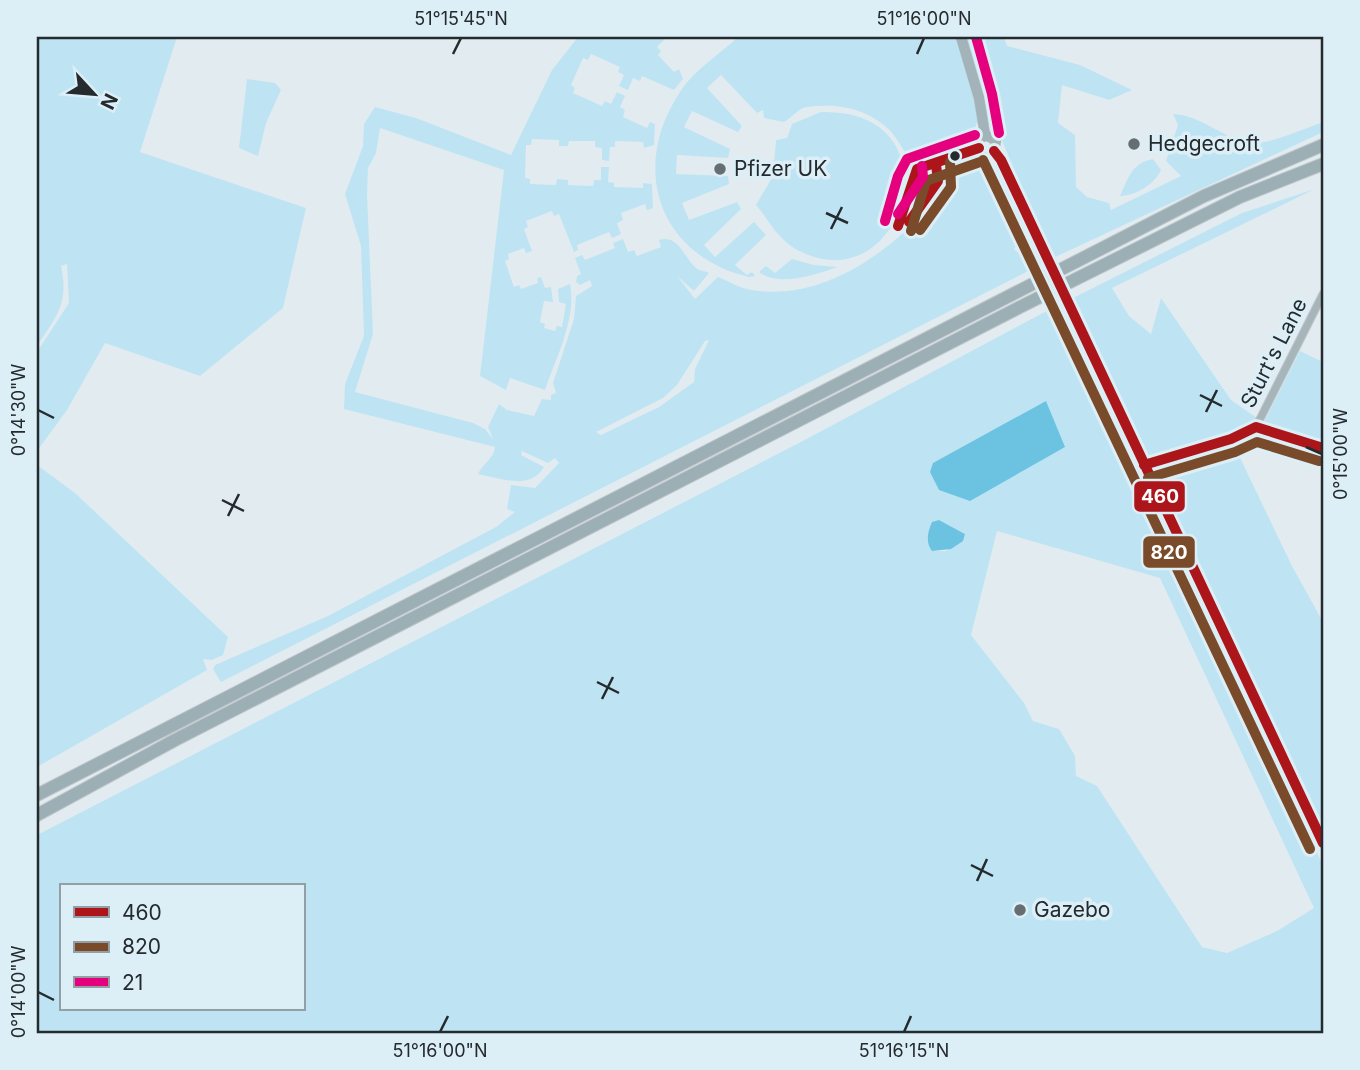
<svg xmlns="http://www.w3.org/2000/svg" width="1360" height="1070" font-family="Inter,sans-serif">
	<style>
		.green { fill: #bee4f4; fill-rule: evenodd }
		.water { fill: #6bc3e1 }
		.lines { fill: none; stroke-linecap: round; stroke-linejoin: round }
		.minor-casing { stroke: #c1c8cc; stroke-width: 9 }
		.secondary-casing { stroke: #c1c8cc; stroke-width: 11 }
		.motorway-casing { stroke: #c1c8cc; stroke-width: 14 }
		.minor { stroke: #a6b5ba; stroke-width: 7 }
		.secondary { stroke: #a2b3b9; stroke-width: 10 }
		.motorway { stroke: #9bafb4; stroke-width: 12 }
		.secondary-bridge-casing { stroke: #c1c8cc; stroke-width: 11; stroke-linecap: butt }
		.secondary-bridge { stroke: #a2b3b9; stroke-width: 10 }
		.bus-1-casing { stroke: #dceef6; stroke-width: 16 }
		.bus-2-casing { stroke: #dceef6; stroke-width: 16 }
		.bus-3-casing { stroke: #dceef6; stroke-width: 16 }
		.bus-1 { stroke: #ac151a; stroke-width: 10 }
		.bus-2 { stroke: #7a4b2a; stroke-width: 10 }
		.bus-3 { stroke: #e5007d; stroke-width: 10 }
		.ticks { fill: none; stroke: #242a2d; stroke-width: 2.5 }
		.poi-dot { fill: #666e71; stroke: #dceef6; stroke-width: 2.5 }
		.bus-dot { fill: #242a2d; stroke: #dceef6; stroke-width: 2.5 }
		.labels { text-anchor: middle; stroke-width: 7; stroke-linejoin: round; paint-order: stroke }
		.poi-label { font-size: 21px; fill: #242a2d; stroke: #dceef6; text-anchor: start }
		.street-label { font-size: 21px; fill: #242a2d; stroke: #dceef6 }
		.line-badge { stroke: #dceef6; stroke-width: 2.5 }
		.badge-label { font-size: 19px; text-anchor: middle; font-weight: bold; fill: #fff }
		.neatline { fill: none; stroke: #242a2d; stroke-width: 2.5 }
		.ticks-label { font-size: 18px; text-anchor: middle; fill: #242a2d }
	</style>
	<rect width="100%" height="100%" fill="#e2ecf0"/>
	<path class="green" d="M37 37H177L140 152 306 208 283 308 200 376 105 343 67 410 37 451V352L69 303 67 264 61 266C69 303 57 316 37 346Z
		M578 37H667L657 47 661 51 658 55 674 72 679 69 683 79 674 90 642 76 640 81 633 78 628 90 619 86 624 75 618 72 620 67 591 54 588 60 583 58 571 85 575 88 573 93 602 106 605 101 611 104 617 92 625 96 620 107 625 110 623 117 647 128 650 122 655 124 654 145 644 148 643 142 615 141V147H610L609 161 602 160V148L595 147V141H569L568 146H559V140L532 139 531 145H526L525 178 530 179V184L556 185 557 179 568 180V185L593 186 594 180H601V167H609L608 182 614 183V187L643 188V183L652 184 653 208 647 210 645 204 621 213 623 220 617 223 621 234 612 238 609 232 577 245 578 250 574 252 559 214 554 216 552 211 526 221 528 227 524 229 532 251 526 253 524 248 508 254 509 259 505 261 514 287 519 285 521 289 538 283 537 278 541 277 545 288 551 287 553 302 544 301 540 322 545 324 544 328 555 331 557 326 562 327 566 304 559 302 558 289 570 284C577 318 556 358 545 390L510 378 506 390 480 376 504 170 380 128 376 153 368 168 367 194 373 334 355 392 473 423 485 429 493 439 488 427 499 404 507 410 534 416 542 399 551 400V395L556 393 553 383 574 319 576 296 592 286 590 280 580 285 576 282 577 276 581 274 575 258 582 255 585 260 615 248 613 243 623 239 628 252 634 250 637 256 661 247 659 240C680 233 685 262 699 270 702 271 706 271 709 273L694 291 677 276 695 299 718 277C726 280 734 285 743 288 812 306 886 257 928 207 953 177 940 174 982 159L990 161 1001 174 1024 223 1025 234 1014 249 1017 252 1026 244 1034 246 1042 264 221 682 213 669 215 665 328 616 496 527 515 512 507 509 511 485 535 488 559 463 555 458 548 463 522 451 521 455 544 467C530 490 504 479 482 475L478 474C483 463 493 460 495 447L344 409 345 384 364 336 361 246 345 194 363 146 364 124 375 107 416 118 511 155 552 70ZM709 340 695 369 694 382 659 407 601 435 596 432 663 398 677 385 705 341Z
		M738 37H855L859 40V37H1004L1007 46 1080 65 1132 90 1109 100 1062 85 1058 123 1075 135 1076 187 1087 197 1109 203 1111 210 1181 176 1166 161 1178 125 1173 114C1203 115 1226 142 1255 143 1272 143 1306 128 1323 122V132L1051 259 996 126 977 123 968 145 914 163C905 155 901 144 892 133 870 109 839 103 807 107 798 108 792 118 784 122L764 118 763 110 757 113 721 75 707 88 742 126 738 132 692 111 684 127 730 149 728 158 677 155 676 174 728 176 729 184 682 203 689 220 737 202 741 209 704 245 715 257 754 222 766 235 735 265 747 275 752 272 755 276 749 277C659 256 629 168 680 92 694 70 719 55 738 37Z
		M247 79 275 83 281 90 266 123 258 156 239 148Z
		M821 112C964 108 902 311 794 248 776 237 769 220 756 205L773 176 776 140 787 138 792 124Z
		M1153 159 1161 170C1155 184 1135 196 1120 196 1128 179 1131 163 1153 159Z
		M1315 189 1112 288 1129 316 1151 334 1161 298 1231 400 1257 418 1231 439 1292 566 1323 622V838L1152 474 1154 467 1205 455 1228 441 1149 464 1071 299 1242 213Z
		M792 259 814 265 838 267C816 274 779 288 759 272L766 266 775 273Z
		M1058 305 1062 306 1323 865V1033H37V835L797 444ZM939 520 965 534 946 551H932ZM997 531 1160 578 1314 908 1277 931 1227 953 1202 947 1097 786 1076 776 1075 756 1059 729 1033 721 1024 703 971 635ZM61 886H303V1009H61Z
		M1300 351 1323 362V443L1263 424Z
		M37 465 75 493 228 637 223 655 212 660 203 659 207 670 37 767Z"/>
	<path class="water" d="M1046 401 1065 447 970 501 939 490 930 472 933 463Z
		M939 520 965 534 963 541 951 549 932 551C925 542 928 531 932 522Z"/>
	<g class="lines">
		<defs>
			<path id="minor" d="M1256 427 1323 294"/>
			<path id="secondary" d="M961 37 979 98 985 135
				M985 135 979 140V148L987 154 994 151
				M985 135 996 140 994 151
				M994 151 1001 160 1045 257
				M1070 311 1323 843
				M1144 465 1231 439 1256 427 1323 448"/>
			<path id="motorway" d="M37 795 1204 196 1323 145
				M37 815 175 740 1020 307 1240 197 1323 164"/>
		</defs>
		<use href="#minor" class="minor-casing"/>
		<use href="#secondary" class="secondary-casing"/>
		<use href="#motorway" class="motorway-casing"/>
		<use href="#minor" class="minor"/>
		<use href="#secondary" class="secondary"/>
		<use href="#motorway" class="motorway"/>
		<defs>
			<path id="secondary-bridge" d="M1045 257 1070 311"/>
		</defs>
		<use href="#secondary-bridge" class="secondary-bridge-casing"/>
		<use href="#secondary-bridge" class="secondary-bridge"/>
		<defs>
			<path id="bus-1" d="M994 151 1001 160 1323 843
				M909 222 938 181 936 164
				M898 226 917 169 979 148
				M1144 465 1231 439 1256 427 1323 448"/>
			<path id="bus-2" d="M983 160 1310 849
				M920 230 951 187 950 162
				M911 231 926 181 983 161
				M1148 478 1235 452 1257 442 1319 461"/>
			<path id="bus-3" d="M976 37 992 94 999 133
				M898 214 923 177 922 166
				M885 221 898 176 907 159 975 135"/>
		</defs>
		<use href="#bus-1" class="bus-1-casing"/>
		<use href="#bus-2" class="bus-2-casing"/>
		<use href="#bus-3" class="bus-3-casing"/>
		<use href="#bus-1" class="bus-1"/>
		<use href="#bus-2" class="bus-2"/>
		<use href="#bus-3" class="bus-3"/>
	</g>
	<path class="ticks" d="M453 54 461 38M917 54 924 38M826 213 848 223M831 229 842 207M1200 395 1222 406M38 410 54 418M1206 412 1217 390M1306 447 1322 454M222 500 244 511M228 516 239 494M597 682 619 693M602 699 613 677M971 865 993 876M977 881 987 859M38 992 54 1000M440 1032 448 1016M904 1032 911 1016"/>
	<g class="poi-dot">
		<circle cx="1134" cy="144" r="7"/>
		<circle cx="720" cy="169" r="7"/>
		<circle cx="1020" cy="910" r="7"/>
	</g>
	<circle class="bus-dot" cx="955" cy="156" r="6"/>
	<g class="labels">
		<g class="poi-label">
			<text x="1148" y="151">Hedgecroft</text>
			<text x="734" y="176">Pfizer UK</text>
			<text x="1034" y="917">Gazebo</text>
		</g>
		<g class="street-label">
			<text transform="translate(1274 353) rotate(-63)" y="7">Sturt's Lane</text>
		</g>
	</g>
	<g class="line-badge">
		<rect x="1133" y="480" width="53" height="33" rx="7" fill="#ac151a"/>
		<rect x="1142" y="535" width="54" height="34" rx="7" fill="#7a4b2a"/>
	</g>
	<g class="badge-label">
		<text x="1160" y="503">460</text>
		<text x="1169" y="559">820</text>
	</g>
	<rect width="1360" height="1070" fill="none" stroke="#dceef6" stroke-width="77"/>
	<rect x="60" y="884" width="245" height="126" fill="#dceef6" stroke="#92a0a6" stroke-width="2"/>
	<rect x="74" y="907" width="35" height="10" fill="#ac151a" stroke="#92a0a6" stroke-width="2"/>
	<text x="122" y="920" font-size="21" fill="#242a2d">460</text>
	<rect x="74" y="942" width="35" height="10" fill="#7a4b2a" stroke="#92a0a6" stroke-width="2"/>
	<text x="122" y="954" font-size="21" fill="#242a2d">820</text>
	<rect x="74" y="977" width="35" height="10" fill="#e5007d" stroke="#92a0a6" stroke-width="2"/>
	<text x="122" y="990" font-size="21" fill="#242a2d">21</text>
	<g transform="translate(94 94) rotate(116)" stroke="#dceef6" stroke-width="5" paint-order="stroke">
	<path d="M0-5L12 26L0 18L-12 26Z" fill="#242a2d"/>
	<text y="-10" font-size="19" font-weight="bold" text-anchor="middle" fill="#242a2d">N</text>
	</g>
	<rect x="38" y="38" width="1284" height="994" class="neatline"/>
	<g class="ticks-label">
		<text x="461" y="25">51°15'45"N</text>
		<text x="924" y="25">51°16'00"N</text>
		<text transform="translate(19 410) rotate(-90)" y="6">0°14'30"W</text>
		<text transform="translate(1341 454) rotate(-90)" y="6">0°15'00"W</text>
		<text transform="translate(19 992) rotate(-90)" y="6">0°14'00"W</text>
		<text x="440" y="1057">51°16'00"N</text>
		<text x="904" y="1057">51°16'15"N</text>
	</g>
</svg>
